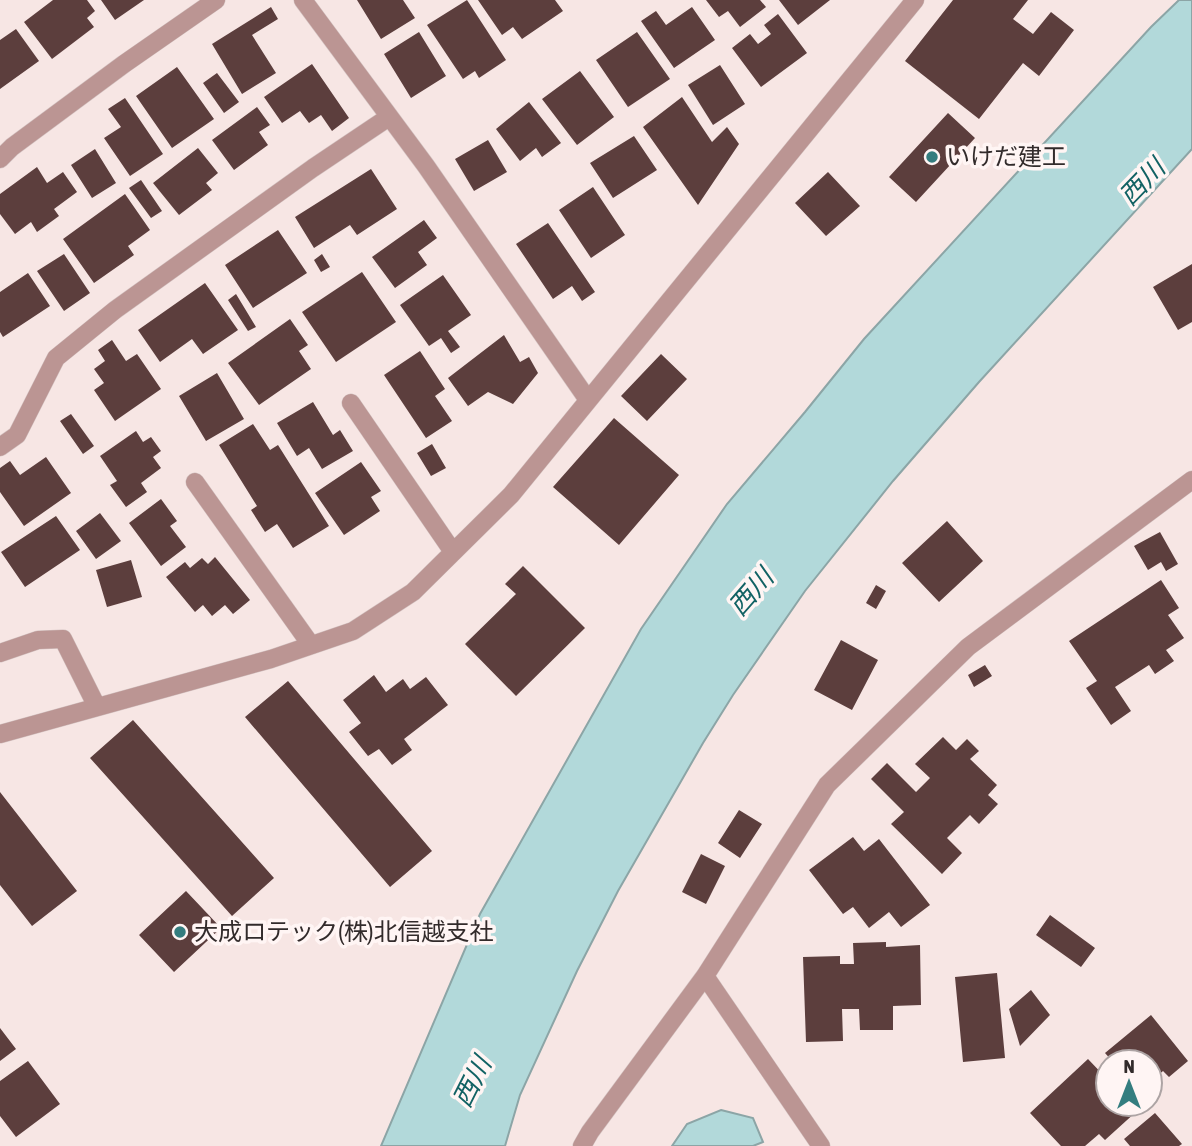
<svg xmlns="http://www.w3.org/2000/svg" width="1192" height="1146" font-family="'Asap Condensed','Noto Sans JP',sans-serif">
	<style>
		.water { fill: #b2d9da; stroke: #8ca5a6; stroke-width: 2 }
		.building { fill: #5c3e3d }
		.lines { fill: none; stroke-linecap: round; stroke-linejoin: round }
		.street-casing { stroke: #d4c4c3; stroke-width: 19 }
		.street { stroke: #bb9593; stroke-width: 18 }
		.poi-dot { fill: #347d7f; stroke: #fff5f4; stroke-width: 2.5 }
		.labels { text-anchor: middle; stroke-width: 7; stroke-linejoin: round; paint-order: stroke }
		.poi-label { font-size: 24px; fill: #322b2b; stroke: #fff5f4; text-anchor: start }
		.water-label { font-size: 26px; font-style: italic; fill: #126264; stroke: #fff5f4 }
	</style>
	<rect width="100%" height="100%" fill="#f7e6e4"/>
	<path class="water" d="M1179 0H1192V149L979 382 893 481 805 591 733 695 703 743 618 891 577 971 520 1095 505 1146H381L480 914 641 629 727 504 805 412 864 339 1151 27Z
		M721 1110 753 1118 763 1142 753 1146H672L687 1124Z"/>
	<path class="building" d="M53 0H87L95 11 87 18 94 27 52 59 24 22Z
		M101 0H144L115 20Z
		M357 0H403L415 18 381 39Z
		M467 0 506 60 479 78 475 71 463 79 427 25Z
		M478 0H555L563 11 522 39 513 27 502 35Z
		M706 0H760L766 7 740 27 728 11 719 17Z
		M779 0H830L798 25Z
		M953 0H1028L1013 19 1033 34 1051 12 1074 30 1039 76 1023 63 979 119 905 61Z
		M271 7 278 19 252 35 276 73 242 94 212 44Z
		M692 7 715 40 674 68 641 21 656 11 666 25Z
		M778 14 807 53 761 87 732 48 750 34 758 44 771 34 764 25Z
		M16 29 39 61 0 89V40Z
		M419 32 446 76 411 98 384 54Z
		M637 32 670 79 628 107 596 60Z
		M312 64 349 118 332 131 321 115 309 123 300 111 282 123 264 97Z
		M720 65 745 104 713 125 688 85Z
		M177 67 214 119 172 148 136 96Z
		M580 71 614 117 577 145 542 99Z
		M217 73 239 102 224 113 203 83Z
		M682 97 712 142 727 127 739 144 698 205 643 127Z
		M125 98 163 154 130 176 104 138 121 127 108 109Z
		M529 102 561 143 542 157 536 148 520 161 496 129Z
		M257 107 270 125 259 132 268 145 234 170 212 140Z
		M948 113 975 138 916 202 889 177Z
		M634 136 657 170 613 198 590 163Z
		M488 140 507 172 474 191 455 159Z
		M198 148 218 173 206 183 212 190 179 215 153 183Z
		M95 149 116 183 92 198 71 165Z
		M37 167 47 183 63 172 77 192 54 209 59 216 37 232 31 222 15 234 0 214V194Z
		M371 169 397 209 357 235 350 225 314 248 295 217Z
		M828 172 860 206 826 236 795 203Z
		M141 180 162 211 151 218 129 188Z
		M593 187 625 235 591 258 559 210Z
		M125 194 150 230 128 246 134 255 94 283 63 239Z
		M424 220 437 238 418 252 427 265 395 288 372 257Z
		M548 223 595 292 582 301 572 286 553 299 516 244Z
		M278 230 307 273 253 308 225 265Z
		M64 254 90 293 64 311 37 271Z
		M322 254 330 267 321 272 314 260Z
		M1192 264V322L1178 330 1153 287Z
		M362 272 396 322 336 362 302 312Z
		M28 273 50 306 3 337 0 332V292Z
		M443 275 471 315 448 331 460 347 451 353 441 338 429 346 400 305Z
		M205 283 238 330 203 354 192 339 160 362 138 330Z
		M236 294 256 327 248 331 228 300Z
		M290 319 308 345 299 351 311 369 259 405 228 363Z
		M504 335 520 362 529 357 538 373 513 404 488 392 468 406 448 378Z
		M112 340 126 361 137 354 161 389 115 421 94 390 104 383 94 369 105 361 98 350Z
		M420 351 445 389 435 396 452 421 426 438 384 375Z
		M661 354 687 379 647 421 621 396Z
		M217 373 244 419 206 441 179 396Z
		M313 402 333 435 340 430 353 451 322 469 309 448 297 456 277 423Z
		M71 414 94 446 83 454 60 421Z
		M614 418 679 475 619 545 553 487Z
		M253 424 270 450 278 445 329 526 293 548 277 524 265 532 251 510 257 506 219 445Z
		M136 431 143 442 151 437 161 451 153 457 161 468 141 483 147 492 126 507 110 485 117 481 100 456Z
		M432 444 446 468 431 476 417 453Z
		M46 457 71 493 24 526 0 492V468L10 461 20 475Z
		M361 462 381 491 371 497 380 511 344 535 315 493Z
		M161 499 177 521 170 526 186 547 161 566 129 523Z
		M100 513 121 541 96 559 76 531Z
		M56 516 80 550 25 587 1 552Z
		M947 521 983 561 939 602 902 563Z
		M1160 532 1178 564 1166 571 1161 562 1148 570 1134 546Z
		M215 557 250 600 233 614 225 605 212 616 203 605 195 612 166 577 185 562 190 568 202 558 208 564Z
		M131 560 142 597 107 607 96 570Z
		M523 566 585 628 516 696 465 644 516 594 505 584Z
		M1161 580 1179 608 1168 615 1184 638 1166 650 1174 661 1155 674 1149 665 1115 687 1131 711 1111 725 1086 688 1097 681 1069 641Z
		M876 585 886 591 876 609 866 603Z
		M841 640 878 660 852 710 814 690Z
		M985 665 992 676 974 687 968 675Z
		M374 675 386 692 403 679 410 689 426 677 448 705 404 739 412 750 392 765 379 749 368 756 349 732 361 723 343 700Z
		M288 681 432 851 390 887 245 717Z
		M133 720 274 878 232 916 90 758Z
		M943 737 956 750 967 739 979 751 970 759 997 785 988 795 998 804 979 824 970 815 947 838 962 853 942 874 891 824 904 812 871 779 887 763 916 792 930 778 915 764Z
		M0 792 77 891 32 926 0 885Z
		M739 810 762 824 740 858 718 843Z
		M853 837 864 851 879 839 930 905 901 927 889 912 869 928 853 907 843 914 809 870Z
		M701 854 725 866 706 904 682 892Z
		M186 891 221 928 174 972 139 935Z
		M1050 915 1095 948 1081 967 1036 935Z
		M886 942V947L920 945 921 1005 893 1006V1030H860L859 1009H842L843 1041 806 1042 803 957 840 956V964H854L853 943Z
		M997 973 1005 1058 963 1062 955 977Z
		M1031 990 1050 1015 1020 1046 1009 1009Z
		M1151 1015 1188 1061 1169 1077 1163 1071 1150 1082V1062H1113L1105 1053Z
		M0 1028 16 1049 0 1061Z
		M1088 1059 1108 1080V1104H1130L1137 1111 1105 1140 1099 1134 1085 1146H1061L1030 1113Z
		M28 1061 60 1104 16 1137 0 1116V1081Z
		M1155 1113 1182 1144 1179 1146H1130L1124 1139Z"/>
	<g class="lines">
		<defs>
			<path id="street" d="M303 0 426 166 588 400
				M0 159 12 147 124 64 216 0
				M351 403 453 552
				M0 447 17 435 56 358 115 310 313 168 389 117
				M195 482 311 645
				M0 653 38 640 63 639 97 707
				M0 734 271 659 353 631 413 592 511 495 915 0
				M705 976 821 1146
				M582 1146 590 1132 705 976 827 785 968 647 1192 480"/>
		</defs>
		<use href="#street" class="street-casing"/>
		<use href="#street" class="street"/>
	</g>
	<g class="poi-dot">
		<circle cx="932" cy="157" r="7"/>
		<circle cx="180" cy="932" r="7"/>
	</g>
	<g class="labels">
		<g class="poi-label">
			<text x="946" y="165">いけだ建工</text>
			<text x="194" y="940">大成ロテック(株)北信越支社</text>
		</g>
		<g class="water-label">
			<text transform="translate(1142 182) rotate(-46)" y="9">西川</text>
			<text transform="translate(751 592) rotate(-49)" y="9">西川</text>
			<text transform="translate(472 1082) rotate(-63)" y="9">西川</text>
		</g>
	</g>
	<g transform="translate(1129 1083)"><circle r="33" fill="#fff5f4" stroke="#ada4a4" stroke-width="2"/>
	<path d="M0-5L12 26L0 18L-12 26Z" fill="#347d7f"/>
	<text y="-10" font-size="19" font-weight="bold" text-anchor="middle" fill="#322b2b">N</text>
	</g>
</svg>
